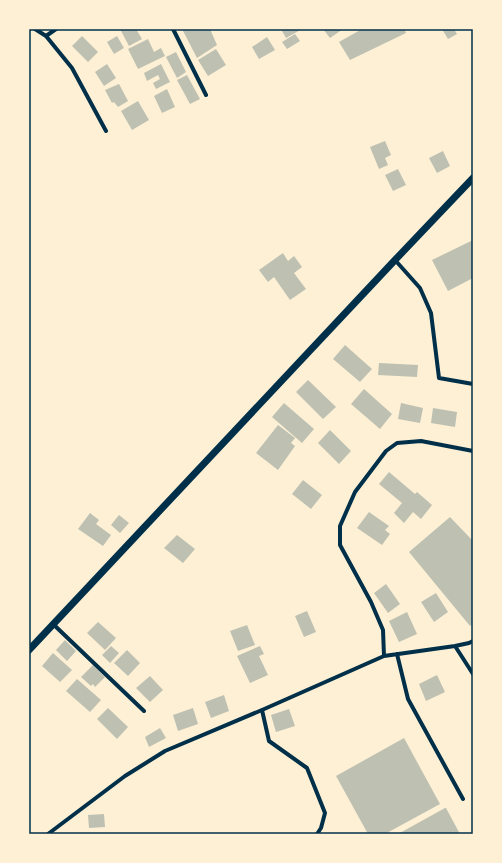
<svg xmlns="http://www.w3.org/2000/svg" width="502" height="863" font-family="Lato,sans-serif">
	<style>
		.building { fill: #bec0b2 }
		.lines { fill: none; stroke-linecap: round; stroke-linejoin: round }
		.minor { stroke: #003049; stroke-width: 4 }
		.tertiary { stroke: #003049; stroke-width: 7 }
		.neatline { fill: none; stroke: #003049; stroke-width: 1.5 }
	</style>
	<rect width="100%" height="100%" fill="#fdf0d5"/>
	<path class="building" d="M120 29H136L142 39 129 46Z
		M182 29H210L217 45 197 58Z
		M281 29H302L286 38Z
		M323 29H343L330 38Z
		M362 29H404L406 33 350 60 339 42Z
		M442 29H454L457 34 448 39Z
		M295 34 300 41 287 49 282 42Z
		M82 36 98 52 88 62 72 46Z
		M117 36 124 48 114 54 107 42Z
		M267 37 275 50 259 59 252 47Z
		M148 39 154 52 161 48 165 56 138 69 128 49Z
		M216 49 226 65 208 76 198 60Z
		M176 52 186 72 177 78 166 57Z
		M107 64 116 78 104 86 95 72Z
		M161 64 170 82 156 89 153 83 160 79 158 75 147 81 144 73Z
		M187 75 200 99 190 104 177 80Z
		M119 84 128 101 118 107 114 102 112 103 105 90Z
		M167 89 175 107 162 113 154 96Z
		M138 101 149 120 132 130 121 111Z
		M385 141 391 155 385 158 388 165 379 169 370 147Z
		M443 151 450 166 437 173 429 158Z
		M398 169 406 185 393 191 385 175Z
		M473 240V278L448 291 432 260Z
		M283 253 288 261 294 256 302 267 294 273 306 289 290 300 274 277 268 282 259 270Z
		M345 345 372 369 360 382 333 359Z
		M379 363 418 365 417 377 378 375Z
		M308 380 336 407 323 419 296 392Z
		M364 389 392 414 380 429 351 404Z
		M284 403 314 429 302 443 272 417Z
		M401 403 423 408 420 423 398 419Z
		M433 408 457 412 455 427 431 423Z
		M278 425 295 438 291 443 295 446 278 470 256 453Z
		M330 430 351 451 339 464 318 443Z
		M389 472 415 494 417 492 432 505 421 519 413 512 404 523 394 513 402 503 379 484Z
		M303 480 322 495 311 509 292 494Z
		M369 512 389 526 385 530 390 534 382 545 357 528Z
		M90 513 99 520 96 524 111 535 103 546 78 529Z
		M119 515 129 523 120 533 111 525Z
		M450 517 473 541V623L470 626 409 552Z
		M177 535 195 549 183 563 164 548Z
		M386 584 400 604 388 613 374 593Z
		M436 593 448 612 434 622 421 602Z
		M307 611 316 632 304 637 295 616Z
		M407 612 417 634 399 642 389 621Z
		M98 622 116 638 105 650 87 633Z
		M247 625 255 645 238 651 230 631Z
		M65 640 76 651 67 661 56 650Z
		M111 646 119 653 110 663 102 655Z
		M260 646 264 654 259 656 268 675 250 683 237 656Z
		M127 650 140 663 128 676 114 663Z
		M53 653 72 670 60 682 42 666Z
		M93 665 105 677 95 687 93 684 91 686 81 677Z
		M437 675 445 692 426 701 419 684Z
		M150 676 163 690 150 702 136 688Z
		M77 679 101 700 90 712 66 691Z
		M224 695 229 711 211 718 205 702Z
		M108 708 128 727 117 739 97 719Z
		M193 708 198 724 178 731 173 715Z
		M289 709 295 726 276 732 271 715Z
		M160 728 166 738 149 747 145 737Z
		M404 738 440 804 385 834H368L336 776Z
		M446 808 460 834H398L445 808Z
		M104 814 105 827 89 828 88 815Z"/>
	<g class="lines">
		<path class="minor" d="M35 29 46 36 72 68 106 131
			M173 29 206 95
			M46 36 56 29
			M395 260 420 288 431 313 439 378 473 384
			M53 624 144 711
			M455 646 473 674
			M397 654 408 699 463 799
			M384 656 383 630 371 602 340 545V526L355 492 386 451 397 443 421 441 473 451
			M262 710 269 741 307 768 325 813 321 828 317 834
			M48 834 125 776 165 751 262 710 384 656 455 646 469 643 473 641"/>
		<path class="tertiary" d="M29 650 395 260 473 178"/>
	</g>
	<rect width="502" height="863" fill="none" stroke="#fdf0d5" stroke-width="60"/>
	<rect x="30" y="30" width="442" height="803" class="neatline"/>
</svg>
